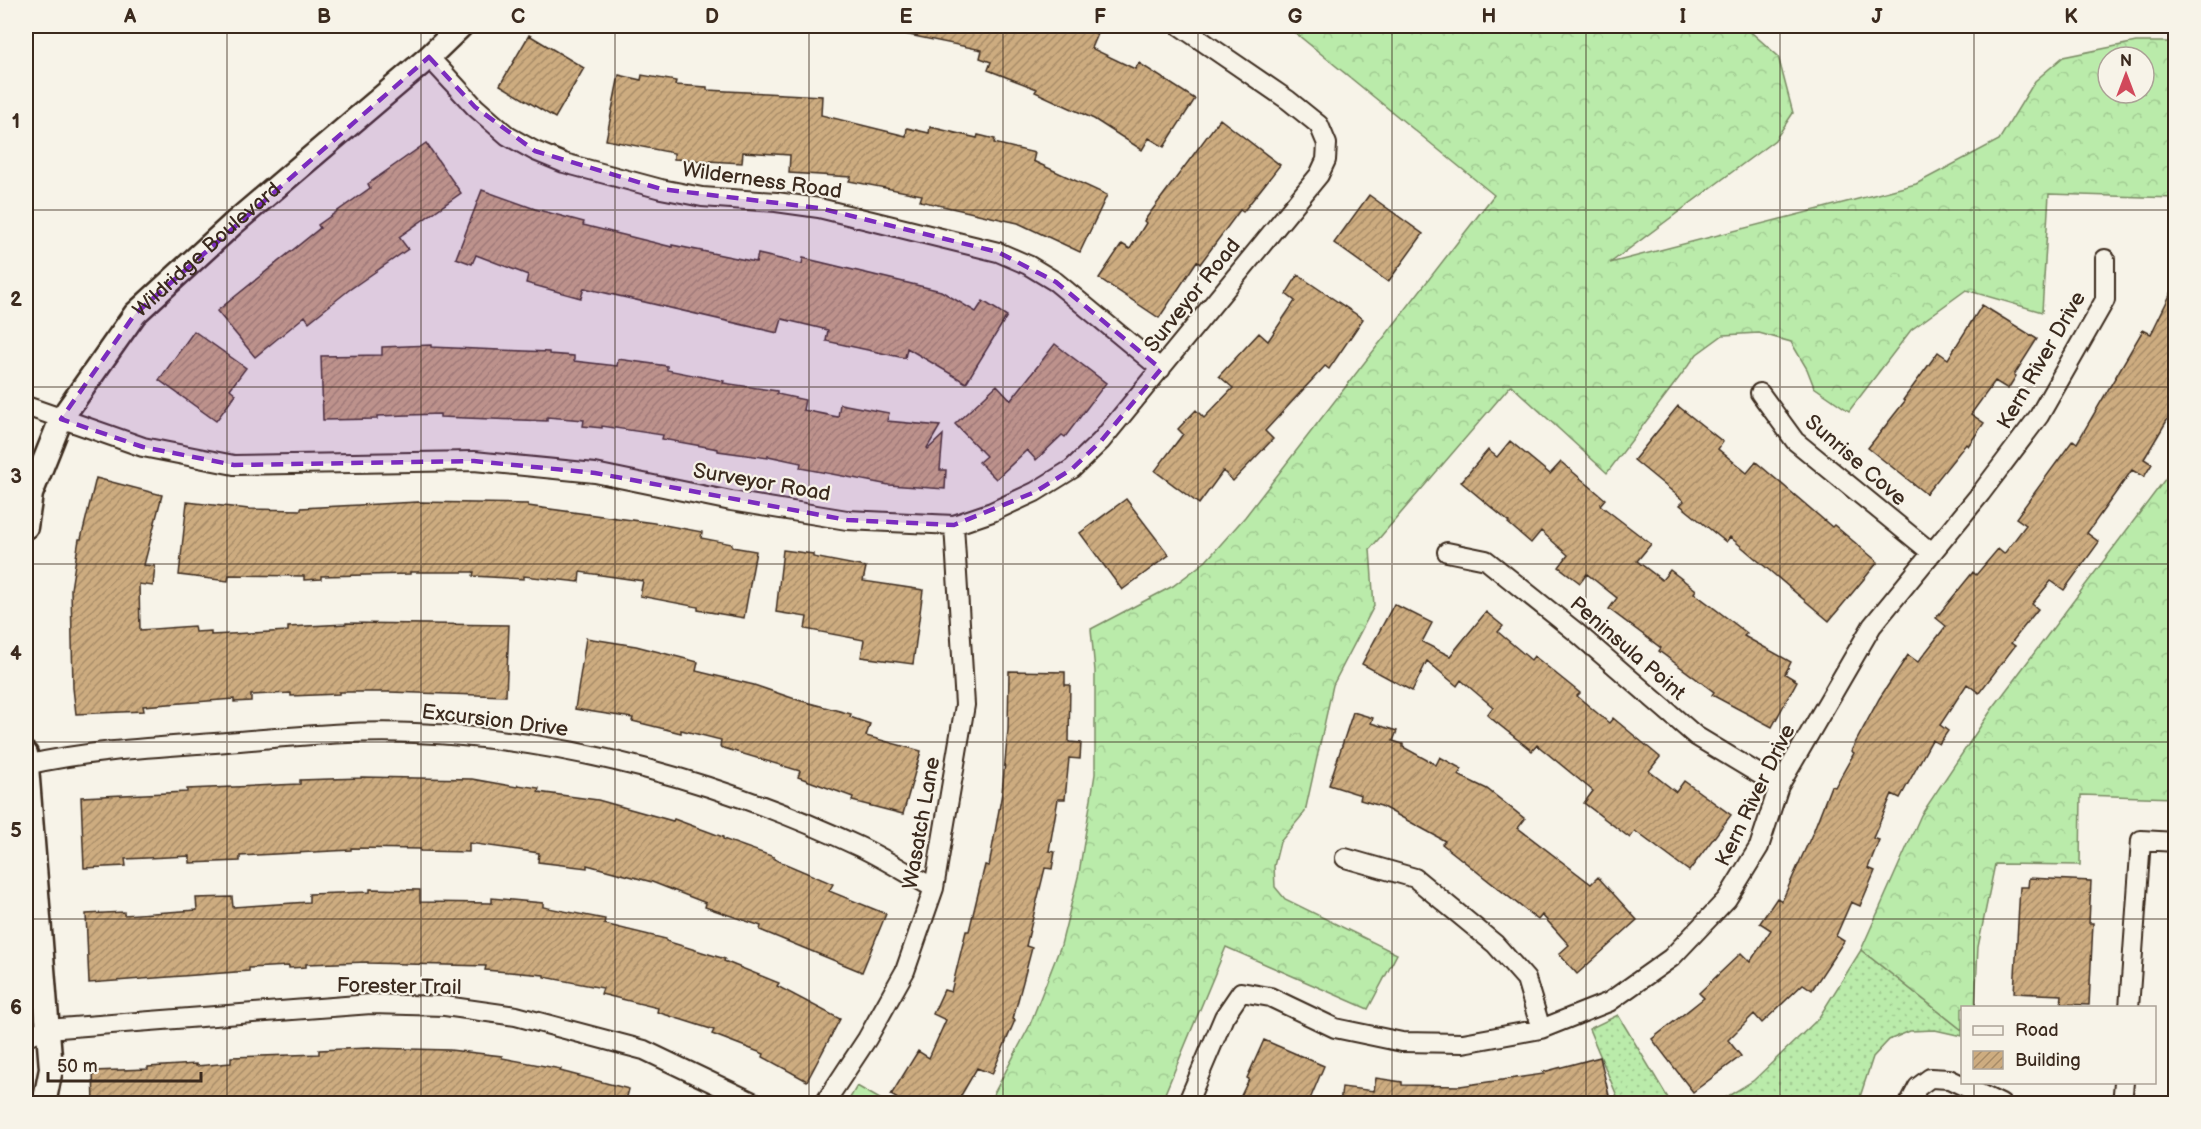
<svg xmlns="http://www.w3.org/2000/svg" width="2201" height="1129" font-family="'Balsamiq Sans',sans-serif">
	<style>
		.grass { fill: url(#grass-dots); stroke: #7a8a64; stroke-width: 1.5 }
		.forest { fill: url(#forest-crowns); stroke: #7a8a64; stroke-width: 1.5; fill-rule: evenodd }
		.green { fill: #baebaa; stroke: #7a8a64; stroke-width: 1.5 }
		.building { fill: url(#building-hatch); stroke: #3b2a1e; stroke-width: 1.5 }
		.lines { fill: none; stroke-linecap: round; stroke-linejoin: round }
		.minor-casing { stroke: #3b2a1e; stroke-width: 22 }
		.tertiary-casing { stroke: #3b2a1e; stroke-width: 27 }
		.minor { stroke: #f7f3e8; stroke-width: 18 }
		.tertiary { stroke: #f7f3e8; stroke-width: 22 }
		.marked { fill: #7b2cbf; fill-opacity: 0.2; stroke: #7b2cbf; stroke-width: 4.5; stroke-dasharray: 12 8; stroke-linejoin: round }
		.grid { fill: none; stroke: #3b2a1e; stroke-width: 1.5; stroke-opacity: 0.55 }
		.labels { text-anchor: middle; stroke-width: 4.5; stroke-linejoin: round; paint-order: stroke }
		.street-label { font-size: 21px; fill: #3b2a1e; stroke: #f7f3e8 }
		.neatline { fill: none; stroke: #3b2a1e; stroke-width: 2 }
		.grid-label { font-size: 20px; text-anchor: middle; font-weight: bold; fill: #3b2a1e }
	</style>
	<defs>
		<pattern id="grass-dots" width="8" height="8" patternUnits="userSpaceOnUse" patternTransform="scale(1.5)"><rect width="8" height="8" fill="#baebaa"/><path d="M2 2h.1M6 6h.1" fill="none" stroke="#a1ca92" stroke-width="1.8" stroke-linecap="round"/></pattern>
		<pattern id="forest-crowns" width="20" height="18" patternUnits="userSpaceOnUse" patternTransform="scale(1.5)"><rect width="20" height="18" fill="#baebaa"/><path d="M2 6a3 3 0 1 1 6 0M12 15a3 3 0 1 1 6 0" fill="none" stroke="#a1ca92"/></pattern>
		<pattern id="building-hatch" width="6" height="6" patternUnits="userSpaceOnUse" patternTransform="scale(1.5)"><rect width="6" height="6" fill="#cdac80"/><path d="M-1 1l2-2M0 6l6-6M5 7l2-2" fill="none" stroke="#a88c68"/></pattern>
	</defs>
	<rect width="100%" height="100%" fill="#f7f3e8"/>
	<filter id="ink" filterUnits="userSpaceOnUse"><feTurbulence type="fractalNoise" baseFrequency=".0167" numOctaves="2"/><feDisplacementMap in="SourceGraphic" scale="12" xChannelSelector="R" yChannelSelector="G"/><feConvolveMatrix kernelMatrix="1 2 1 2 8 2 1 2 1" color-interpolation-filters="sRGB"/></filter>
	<g filter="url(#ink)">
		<path class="grass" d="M1861 950 1962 1030V1036L1935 1030 1910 1031 1889 1040 1873 1057 1858 1103 1715 1104 1753 1081 1818 1019Z
			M1618 1015 1671 1103H1620L1589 1029Z"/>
		<path class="forest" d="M1287 26H1744L1778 56 1793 113 1775 140 1610 263 1916 184 1999 140 2035 81 2063 57 2136 42H2175V198L2049 194 2042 312 1966 290 1911 330 1849 411 1814 387 1807 369 1791 342 1759 333 1723 335 1697 354 1607 473 1511 385 1370 549 1374 606 1333 685 1305 812 1280 842 1274 866 1275 887 1285 899 1397 954 1368 1009 1226 947 1161 1103H989L1029 1027 1061 945 1079 873 1095 774V671L1091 629 1173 586 1206 561 1245 517 1494 195ZM2108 57H2144V93H2108Z
			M2175 466V798L2081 795 2080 865 1995 864 1978 947 1975 1007 1962 1008V1030L1861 950 1921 815 1992 709Z"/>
		<path class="green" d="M857 1086 887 1103H847Z"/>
		<path class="building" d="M900 26H1079L1097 34 1091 48 1135 69 1139 63 1195 99 1164 147 1149 138 1142 150 1094 119 1035 92 1037 89 988 70 991 62 980 58 982 50 899 33Z
			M529 35 584 68 555 118 500 85Z
			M619 75 641 80 642 75 676 81 675 85 707 87V90L822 96 821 115 906 136 907 128 929 133 930 127 977 138 978 135 995 139 994 143 1035 153 1033 161 1107 195 1080 252 1018 223 920 201 922 195 849 181 851 177 789 173 790 155 743 152 742 163 674 159V153L606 140Z
			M1220 119 1280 165 1243 212 1240 210 1200 264 1197 261 1159 318 1099 278 1122 244 1130 249 1146 223 1144 221Z
			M426 143 461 193 399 237 408 249 349 290 309 322 305 316 255 357 217 311 320 228 318 225 370 188 368 184Z
			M482 190 535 209 584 222 583 225 672 247V245L756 262 758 254 802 264 803 258 941 291 976 312 983 301 1007 316 966 383 907 348 905 358 826 341 828 330 782 319 778 333 584 288 581 298 526 283 528 275 476 255 472 264 456 258Z
			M1369 195 1423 234 1388 282 1334 243Z
			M1298 275 1363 319 1329 369 1325 366 1265 431 1273 439 1233 481 1223 471 1199 504 1155 471 1183 434 1178 429 1196 410 1204 418 1233 388 1219 376 1259 333 1268 341 1295 301 1286 294Z
			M2175 285V407L2144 459 2152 464 2144 477 2132 470 2087 533 2099 542 2064 590 2051 581 2032 604 2038 609 2011 643 2015 646 1979 693 1967 684 1940 725 1948 731 1939 744 1932 740 1900 798 1892 794 1873 838 1879 840 1868 868 1875 871 1860 906 1851 902 1836 936 1844 941 1812 990 1803 984 1762 1023 1754 1014 1728 1040 1741 1056 1693 1092 1652 1039 1704 998 1699 993 1741 953 1750 962 1771 930 1760 923 1777 898 1782 901 1813 832 1831 786 1835 787 1854 753 1851 751 1879 699 1908 655 1918 662 1946 626 1936 618 1973 572 1976 575 1998 549 2004 554 2026 525 2016 518 2073 440 2077 443 2143 330 2151 334Z
			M1982 305 2037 339 2014 375 2016 376 2008 389 1995 381 1971 414 1984 423 1968 446 1966 444 1926 494 1868 448 1905 401 1903 400 1938 352 1948 359Z
			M194 331 246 368 230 389 236 394 216 421 159 380Z
			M1055 344 1106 383 1065 437 1062 435 1036 460 1027 450 996 479 979 462 986 456 955 424 997 385 1011 400Z
			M431 345V347L549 352V354L574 356V361L617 366 618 359 667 366V370L724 381 723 383 777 391V394L805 400 803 410 838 417 840 404 889 413 887 421 940 426 927 448 928 449 943 435 940 470H946L945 489 889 485 853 478 800 468 801 463 768 456V458L718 451V449L662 439 663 435 602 426V428L583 426 584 420 547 417V421L440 417V414L377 416V419L323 420 321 356 382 355V347Z
			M1678 406 1723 442 1718 449 1747 473 1756 462 1832 527 1834 525 1878 562 1829 621 1730 537 1726 542 1680 505 1684 501 1634 460Z
			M1510 441 1550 474 1561 462 1605 499 1600 505 1651 544 1637 561 1662 580 1670 570 1696 590 1694 593 1747 633 1744 636 1791 662 1785 674 1797 681 1772 727 1712 695 1714 692 1659 651 1661 648 1609 609 1617 598 1587 574 1580 583 1559 567 1568 555 1541 531 1531 543 1508 523 1509 522 1461 482 1488 450 1497 457Z
			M96 478 162 495 144 565 155 566 153 586 139 584 140 630 194 626 195 632 211 631V635L288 631V627L346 624V623L509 625 506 696 389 692H339V694L291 696V693L251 695V701L234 702V699L143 706 144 711 76 714 73 688 71 589 79 539H81Z
			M1126 499 1169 555 1122 590 1080 533Z
			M187 502 249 509 301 510V508L418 502 528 504V506L654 523 702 532 701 538 732 544V547L756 551 744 618 698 610V607L640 596 643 581 580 572 579 582 524 576V579L473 576 474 572H410V574L321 576V579L304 580V576L229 575 228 581 179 575Z
			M783 550 813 554V557L866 567 863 581 923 590 913 664 861 657 864 640 805 629 807 617 776 612Z
			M1394 604 1432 623 1422 642 1450 656 1486 612 1503 626 1498 632 1531 660 1534 656 1580 693 1577 696 1609 723 1613 718 1660 757 1649 771 1676 792 1684 781 1731 815 1689 871 1635 831 1630 838 1584 803 1593 791 1537 745 1532 751 1487 715 1493 707 1461 680 1457 686 1427 661 1412 691 1362 664Z
			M586 638 636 646 698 662 696 671 754 685 798 700 851 714 850 717 870 724 866 736 921 751 903 814 852 801 853 797 798 777 800 771 720 747 721 740 681 730V733L632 721 633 718 575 709Z
			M1009 671 1065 672V685H1070L1069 742 1081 743 1080 759 1069 758 1065 799H1058L1049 851 1055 852 1052 869 1045 868 1026 946 1032 948 1013 1019 1015 1020 992 1074 977 1068 956 1104H906L891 1095 918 1051 929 1058 946 1020 933 1014 944 990 951 992 966 931H969L985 865 989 866 1002 793 1008 730Z
			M1353 712 1373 718 1371 723 1397 731 1393 741 1403 744V747L1436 765 1440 757 1462 769 1458 775 1487 789 1525 819 1518 828 1591 884 1598 877 1637 920 1577 974 1559 954 1569 945 1542 915 1538 920 1442 844 1445 841 1381 806 1360 800 1361 795 1329 785Z
			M361 777 472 779 517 787 518 785 539 788 538 792 598 800 673 821 674 819 723 837V839L774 857V859L833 884 829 891 886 914 862 972 760 930 761 926 705 907 706 903 652 882 587 865V868L538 862 539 853 469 843V852L420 851V849L351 848V850L240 856V861L190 863V856L125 859 126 866 84 868 81 797 187 792V789L300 784V780L361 778Z
			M2029 878 2091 881 2089 923H2093L2089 1005 2061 1004 2062 995 2014 993 2020 887H2028Z
			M370 889 420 890V902L492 903V898L543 903V907L605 919 604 924 666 939V941L725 959 724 961 779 983 777 986 840 1019 807 1081 763 1057 764 1054 712 1034 714 1030 657 1012 658 1008 601 994 603 988 544 977V975L485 970 486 966 368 963V962L306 964V967L289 968V966L249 968V971L89 983 86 914 124 912V915L197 910 196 898 232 897 233 907 309 902V894L370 892Z
			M1264 1040 1324 1066 1308 1104H1237L1249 1079 1247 1078Z
			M368 1048 450 1050 502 1056V1058L561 1069 560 1071 629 1089 625 1104H94L93 1071 148 1069V1067L196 1064V1066L231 1063V1057L319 1054V1050Z
			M1600 1057 1611 1104H1340L1342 1087 1374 1091 1376 1078 1402 1082V1085L1460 1086 1544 1074 1543 1072Z"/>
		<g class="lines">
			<defs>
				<path id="minor" d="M429 57 475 107 508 136 535 151 564 163 661 189 702 197 776 202 819 208 998 252 1028 265 1056 282 1161 369
					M1760 393 1795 441 1932 553
					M26 406 143 447 234 465 474 461 595 473 731 501 847 520 954 525 992 512 1035 492 1072 469 1101 441 1319 175 1326 160 1327 144 1319 125 1288 100 1180 26
					M1447 552 1486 560 1576 632 1696 736 1779 786
					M26 765C91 750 160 747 227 742 289 737 352 730 415 733 568 739 722 782 860 847 885 859 910 875 934 888
					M1345 858 1415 878 1495 944 1526 979 1541 1029
					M2129 1008 2141 840 2176 842
					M26 1036 47 1029 371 1004 445 1006 516 1016 644 1050 757 1104
					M824 1104 867 1039 905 971 934 888 965 705 954 525
					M1187 1104 1224 1017 1241 992 1270 997 1335 1028 1402 1042 1463 1043 1541 1029 1609 1002 1671 958 1727 899 1759 847 1779 786 1872 626 1981 493 2039 416 2105 300V259
					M1909 1104 1918 1087 1930 1078 1949 1079 2001 1104
					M2122 1104 2124 1082"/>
				<g id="tertiary">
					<path id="s1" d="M26 527 31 494 61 419 135 314 234 223 429 57 461 26"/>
					<path d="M26 754 51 1069 44 1104"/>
				</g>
			</defs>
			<use href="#minor" class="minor-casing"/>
			<use href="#tertiary" class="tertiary-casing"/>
			<use href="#minor" class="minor"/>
			<use href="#tertiary" class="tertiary"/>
		</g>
	</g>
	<path class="marked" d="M429 57 475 107 535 151 661 189 819 208 998 252 1056 282 1161 369 1101 441 1072 469 1035 492 954 525 847 520 595 473 474 461 234 465 143 447 61 419 135 314Z"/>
	<path class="grid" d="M227 26V1104M421 26V1104M615 26V1104M809 26V1104M1003 26V1104M1198 26V1104M1392 26V1104M1586 26V1104M1780 26V1104M1974 26V1008M26 210H2176M26 387H2176M26 564H2176M26 742H2176M26 919H2176M1974 1082V1104"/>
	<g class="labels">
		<g class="street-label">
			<text transform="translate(762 180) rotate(8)" y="7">Wilderness Road</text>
			<text dy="7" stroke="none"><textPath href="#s1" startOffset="339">Wildridge Boulevard</textPath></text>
			<text transform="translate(1192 295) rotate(-51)" y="7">Surveyor Road</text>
			<text transform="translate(2041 360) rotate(-60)" y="7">Kern River Drive</text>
			<text transform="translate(1856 460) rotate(41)" y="7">Sunrise Cove</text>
			<text transform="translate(762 482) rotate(10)" y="7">Surveyor Road</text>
			<text transform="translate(1628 648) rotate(41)" y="7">Peninsula Point</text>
			<text transform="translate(495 720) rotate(7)" y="7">Excursion Drive</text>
			<text transform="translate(1755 795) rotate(-64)" y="7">Kern River Drive</text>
			<text transform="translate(921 823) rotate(-80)" y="7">Wasatch Lane</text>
			<text transform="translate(399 986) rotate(1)" y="7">Forester Trail</text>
		</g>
	</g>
	<rect width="2201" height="1129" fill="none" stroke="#f7f3e8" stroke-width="66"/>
	<rect x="1961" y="1006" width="195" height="78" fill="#f7f3e8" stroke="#aca397" stroke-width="1.5"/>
	<rect x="1973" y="1026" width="30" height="9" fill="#f7f3e8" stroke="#aca397" stroke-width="1.5"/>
	<text x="2015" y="1036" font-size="18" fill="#3b2a1e">Road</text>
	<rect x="1973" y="1051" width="30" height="18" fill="url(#building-hatch)" stroke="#aca397" stroke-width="1.5"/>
	<text x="2015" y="1066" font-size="18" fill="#3b2a1e">Building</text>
	<g transform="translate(2126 75)"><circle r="28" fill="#f7f3e8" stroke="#aca397" stroke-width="1.5"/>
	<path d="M0-4.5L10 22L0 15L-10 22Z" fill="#d1495b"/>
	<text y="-9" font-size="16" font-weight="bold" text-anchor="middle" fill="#3b2a1e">N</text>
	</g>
	<path d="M48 1072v9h153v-9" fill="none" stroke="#3b2a1e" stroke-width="3"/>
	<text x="57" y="1072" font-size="18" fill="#3b2a1e" stroke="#f7f3e8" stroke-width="4.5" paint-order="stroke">50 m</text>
	<rect x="33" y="33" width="2135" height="1063" class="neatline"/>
	<g class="grid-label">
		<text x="130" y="23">A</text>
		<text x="324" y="23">B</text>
		<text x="518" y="23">C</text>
		<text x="712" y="23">D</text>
		<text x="906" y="23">E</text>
		<text x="1100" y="23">F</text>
		<text x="1295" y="23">G</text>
		<text x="1489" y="23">H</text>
		<text x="1683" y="23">I</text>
		<text x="1877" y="23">J</text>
		<text x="2071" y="23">K</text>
		<text x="16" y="128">1</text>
		<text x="16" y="306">2</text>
		<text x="16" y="483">3</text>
		<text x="16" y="660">4</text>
		<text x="16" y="837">5</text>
		<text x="16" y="1014">6</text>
	</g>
</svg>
